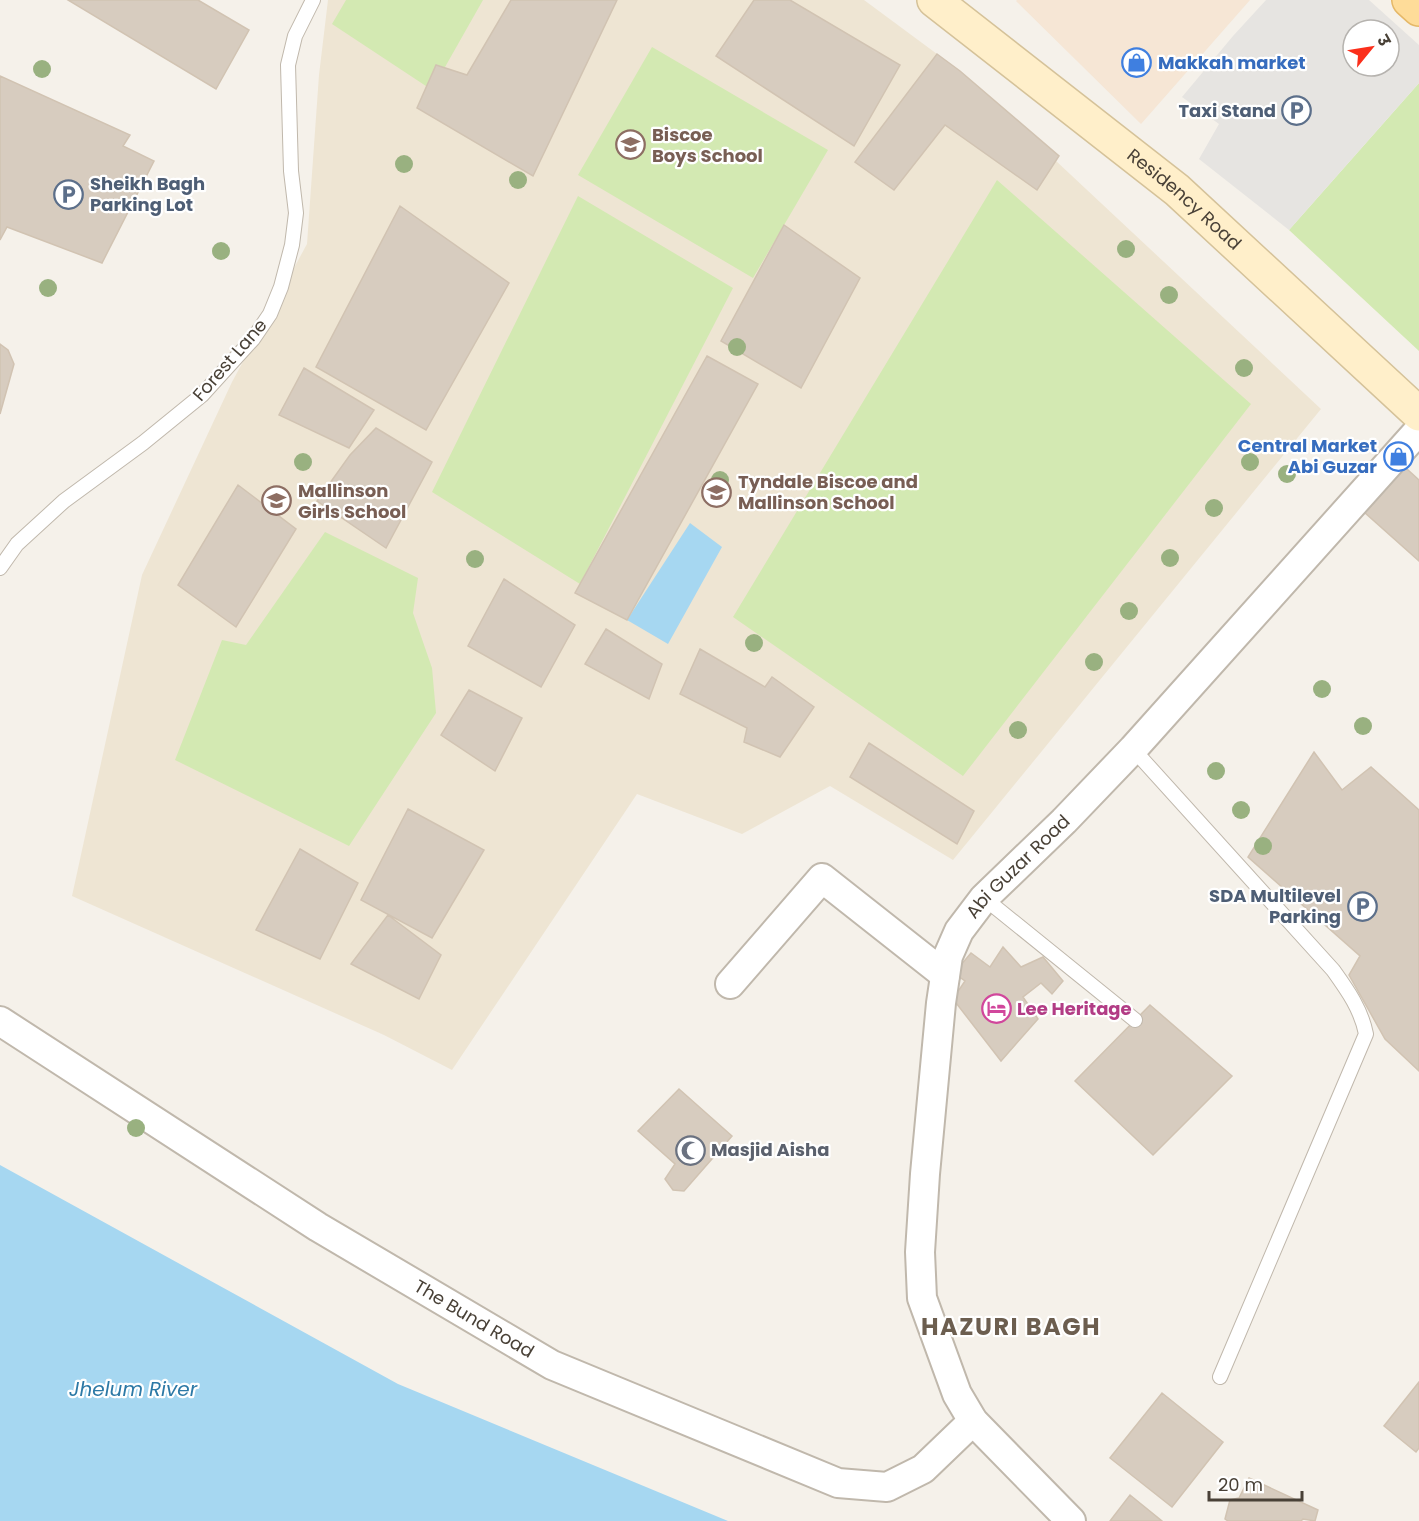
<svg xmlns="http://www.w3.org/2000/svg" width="1419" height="1521" font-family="Poppins,'Noto Sans Devanagari',sans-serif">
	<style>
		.commercial { fill: #f6e6d5 }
		.education { fill: #eee5d3 }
		.green { fill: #d3e9b2 }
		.parking { fill: #e6e4e1; fill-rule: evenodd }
		.water { fill: #a6d7f1 }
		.building { fill: #d7ccbf; stroke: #d1c3b2; stroke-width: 1.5 }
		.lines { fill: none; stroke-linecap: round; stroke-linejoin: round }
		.service-casing { stroke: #c0b8ac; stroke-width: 16 }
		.minor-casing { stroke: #c0b8ac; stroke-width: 32 }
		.secondary-casing { stroke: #d5c299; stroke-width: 36 }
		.primary-casing { stroke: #e5b868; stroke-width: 36 }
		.service { stroke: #fff; stroke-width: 14 }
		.minor { stroke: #fff; stroke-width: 28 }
		.secondary { stroke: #ffefca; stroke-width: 33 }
		.primary { stroke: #fedc99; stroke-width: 33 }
		.tree { fill: #99b180 }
		.labels { text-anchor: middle; stroke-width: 4.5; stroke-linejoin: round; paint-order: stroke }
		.shop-label { font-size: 18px; font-weight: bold; fill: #366cbe; stroke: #fff; text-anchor: start }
		.service-label { font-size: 18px; font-weight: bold; fill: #4e5e75; stroke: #fff; text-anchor: end }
		.education-label { font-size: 18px; font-weight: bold; fill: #785e54; stroke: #fff; text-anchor: start }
		.street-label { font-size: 18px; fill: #494137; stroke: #fff }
		.hotel-label { font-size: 18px; font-weight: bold; fill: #b23c85; stroke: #fff; text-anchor: start }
		.worship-label { font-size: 18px; font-weight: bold; fill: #5b616d; stroke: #fff; text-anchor: start }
		.water-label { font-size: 20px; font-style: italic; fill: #2c79a6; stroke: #fff }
		.district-label { font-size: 24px; font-weight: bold; letter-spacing: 1.5px; fill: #6c5e4f; stroke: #fff }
	</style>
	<rect width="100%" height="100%" fill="#f5f1ea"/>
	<path class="commercial" d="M1017 0H1250L1141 124 1016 1Z"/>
	<path class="education" d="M328 0H864L960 71 1321 409 953 860 830 786 742 834 637 794 452 1070 384 1035 72 896 142 575 232 382 307 244 319 75Z"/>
	<path class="green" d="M346 0H483L432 90 332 24Z
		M652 47 828 150 753 278 578 175Z
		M1419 83V351L1289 230Z
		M997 180 1251 404 963 776 733 617Z
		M578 196 733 288 580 584 432 492Z
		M325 532 418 578 413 613 432 668 436 713 349 846 175 760 222 640 246 645Z"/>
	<path class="parking" d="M1266 0H1369L1419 45V83L1289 230 1199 159 1219 124 1182 97 1233 36ZM1353 30H1389V66H1353Z"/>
	<path class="water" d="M690 523 722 547 668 644 627 620Z
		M0 1165 398 1384 728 1521H0Z"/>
	<path class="building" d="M68 0H198L249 30 216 89Z
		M511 0H617L533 176 417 108 436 65 467 75Z
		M754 0H790L900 65 854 146 716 56Z
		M937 54 960 71 1059 156 1037 190 945 125 894 190 855 162Z
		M0 76 130 135 123 146 154 161 102 263 7 227 0 240Z
		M400 206 509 283 426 430 316 367Z
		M784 225 860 278 801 388 721 341Z
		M0 344 8 350 14 364 0 414Z
		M707 356 758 384 627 620 575 593Z
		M304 368 374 410 349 448 279 415Z
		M376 428 432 462 386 548 317 501 350 455Z
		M1396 459 1419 480V561L1355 504Z
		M238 485 296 529 236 627 178 585Z
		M504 579 575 625 541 687 468 646Z
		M606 629 662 664 649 699 585 664Z
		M700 649 765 687 772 677 814 707 780 757 744 742 747 728 680 694Z
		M469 690 522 718 495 771 441 735Z
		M869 743 974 811 957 844 850 777Z
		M1314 752 1342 790 1371 767 1419 810V1071L1385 1039 1349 975 1360 956 1248 857Z
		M408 809 484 850 432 938 361 900Z
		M300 849 358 883 320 959 256 930Z
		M388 915 441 955 419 999 351 964Z
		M1003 947 1021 967 1043 957 1063 981 1052 994 1041 983 1023 997 1038 1019 1001 1061 953 999 965 981 954 973 971 953 990 967Z
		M1150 1005 1232 1076 1153 1155 1075 1081Z
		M679 1089 732 1136 684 1191 673 1190 665 1179 675 1164 638 1131Z
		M1419 1382V1448L1416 1452 1384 1426Z
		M1162 1393 1223 1442 1172 1507 1110 1458Z
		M1249 1478 1318 1510 1315 1521 1303 1519 1301 1521H1228L1225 1519 1230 1500 1239 1498Z
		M1130 1495 1162 1521H1110Z"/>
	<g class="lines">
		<defs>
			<path id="service" d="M0 568 17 544 64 501 143 443 202 395 253 339 270 314 281 287 292 245 296 213 291 171 288 65 295 36 313 0
				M1133 749 1333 970C1348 991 1361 1009 1366 1034L1220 1377
				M984 898 1135 1020"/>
			<g id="minor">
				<path d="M730 984 822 878 945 975"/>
				<path id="s1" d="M0 1021 318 1227 552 1365 838 1483 887 1487 923 1469 973 1421"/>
				<path id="s2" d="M1071 1521 973 1421 957 1394 922 1298 920 1252 925 1174 941 1003 948 956 959 931 984 898 1064 821 1133 749 1419 430"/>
			</g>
			<g id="secondary">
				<path id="s3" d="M934 0 1177 190 1419 414"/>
			</g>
			<path id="primary" d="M1409 0 1419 9"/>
		</defs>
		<use href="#service" class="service-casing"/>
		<use href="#minor" class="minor-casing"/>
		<use href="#secondary" class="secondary-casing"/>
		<use href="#primary" class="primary-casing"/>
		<use href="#service" class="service"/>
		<use href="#minor" class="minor"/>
		<use href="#secondary" class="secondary"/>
		<use href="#primary" class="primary"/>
	</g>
	<g class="tree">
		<circle cx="42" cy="69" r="9"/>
		<circle cx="404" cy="164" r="9"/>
		<circle cx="518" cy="180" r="9"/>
		<circle cx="1126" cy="249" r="9"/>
		<circle cx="221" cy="251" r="9"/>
		<circle cx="48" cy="288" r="9"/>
		<circle cx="1169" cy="295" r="9"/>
		<circle cx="737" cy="347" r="9"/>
		<circle cx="1244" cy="368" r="9"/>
		<circle cx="303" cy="462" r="9"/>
		<circle cx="1250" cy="462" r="9"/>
		<circle cx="1287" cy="474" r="9"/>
		<circle cx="720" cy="480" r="9"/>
		<circle cx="1214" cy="508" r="9"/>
		<circle cx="1170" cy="558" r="9"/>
		<circle cx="475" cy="559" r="9"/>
		<circle cx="1129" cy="611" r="9"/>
		<circle cx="754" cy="643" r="9"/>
		<circle cx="1094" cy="662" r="9"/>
		<circle cx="1322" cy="689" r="9"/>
		<circle cx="1363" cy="726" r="9"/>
		<circle cx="1018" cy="730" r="9"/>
		<circle cx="1216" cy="771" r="9"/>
		<circle cx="1241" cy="810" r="9"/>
		<circle cx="1263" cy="846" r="9"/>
		<circle cx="136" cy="1128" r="9"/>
	</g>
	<defs>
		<symbol id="shop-ring" viewBox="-11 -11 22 22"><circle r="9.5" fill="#fff" stroke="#3f7fe0" stroke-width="1.5"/><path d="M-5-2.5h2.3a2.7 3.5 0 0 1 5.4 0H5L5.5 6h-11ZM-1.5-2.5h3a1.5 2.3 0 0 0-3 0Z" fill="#3f7fe0"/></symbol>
		<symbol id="parking-ring" viewBox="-11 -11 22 22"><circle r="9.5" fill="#fff" stroke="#5c6f8a" stroke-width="1.5"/><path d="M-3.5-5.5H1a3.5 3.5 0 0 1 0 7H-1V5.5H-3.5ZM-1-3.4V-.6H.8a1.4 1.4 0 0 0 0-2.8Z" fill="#5c6f8a"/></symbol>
		<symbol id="school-ring" viewBox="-11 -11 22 22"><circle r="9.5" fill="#fff" stroke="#8d6e63" stroke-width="1.5"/><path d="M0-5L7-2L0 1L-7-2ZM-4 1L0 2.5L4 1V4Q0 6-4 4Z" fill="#8d6e63"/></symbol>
		<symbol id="hotel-ring" viewBox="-11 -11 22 22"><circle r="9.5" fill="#fff" stroke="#d1479c" stroke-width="1.5"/><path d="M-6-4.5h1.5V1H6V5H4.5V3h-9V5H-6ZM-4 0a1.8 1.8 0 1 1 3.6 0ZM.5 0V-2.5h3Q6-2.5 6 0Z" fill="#d1479c"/></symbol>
		<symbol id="mosque-ring" viewBox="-11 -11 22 22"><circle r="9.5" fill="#fff" stroke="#6b7280" stroke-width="1.5"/><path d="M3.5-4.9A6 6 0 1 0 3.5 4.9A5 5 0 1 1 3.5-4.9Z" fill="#6b7280"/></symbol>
	</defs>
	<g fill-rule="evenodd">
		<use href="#shop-ring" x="1120" y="46" width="33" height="33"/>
		<use href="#parking-ring" x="1280" y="94" width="33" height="33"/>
		<use href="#school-ring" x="614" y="128" width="33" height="33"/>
		<use href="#parking-ring" x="52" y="178" width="33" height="33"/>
		<use href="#shop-ring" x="1382" y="440" width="33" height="33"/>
		<use href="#school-ring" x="700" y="476" width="33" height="33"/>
		<use href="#school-ring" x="260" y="484" width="33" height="33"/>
		<use href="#parking-ring" x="1346" y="890" width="33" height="33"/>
		<use href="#hotel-ring" x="980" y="992" width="33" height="33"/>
		<use href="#mosque-ring" x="674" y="1134" width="33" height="33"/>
	</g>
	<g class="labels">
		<g class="shop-label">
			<text x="1158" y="69">Makkah market</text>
			<text x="1377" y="452" text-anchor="end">Central Market<tspan x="1377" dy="21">Abi Guzar</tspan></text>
		</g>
		<g class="service-label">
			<text x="1276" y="117">Taxi Stand</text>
			<text x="90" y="190" text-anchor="start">Sheikh Bagh<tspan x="90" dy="21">Parking Lot</tspan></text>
			<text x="1341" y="902">SDA Multilevel<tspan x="1341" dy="21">Parking</tspan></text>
		</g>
		<g class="education-label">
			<text x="652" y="141">Biscoe<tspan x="652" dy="21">Boys School</tspan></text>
			<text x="738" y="488">Tyndale Biscoe and<tspan x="738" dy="21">Mallinson School</tspan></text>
			<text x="298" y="497">Mallinson<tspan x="298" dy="21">Girls School</tspan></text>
		</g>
		<g class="street-label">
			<text dy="6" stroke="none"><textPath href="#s3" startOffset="320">Residency Road</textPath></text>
			<text transform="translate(230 360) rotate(-49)" y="6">Forest Lane</text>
			<text dy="6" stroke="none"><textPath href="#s2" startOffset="732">Abi Guzar Road</textPath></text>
			<text dy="6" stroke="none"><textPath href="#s1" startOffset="560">The Bund Road</textPath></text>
		</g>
		<g class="hotel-label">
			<text x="1017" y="1015">Lee Heritage</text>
		</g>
		<g class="worship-label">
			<text x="711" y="1156">Masjid Aisha</text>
		</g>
		<g class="water-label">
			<text x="133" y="1396">Jhelum River</text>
		</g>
		<g class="district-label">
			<text x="1011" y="1335">HAZURI BAGH</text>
		</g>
	</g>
	<g transform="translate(1371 48) rotate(60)"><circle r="28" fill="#ffffff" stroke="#b6b3af" stroke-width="1.5"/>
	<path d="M0-4.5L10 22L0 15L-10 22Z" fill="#fb2f1b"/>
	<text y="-9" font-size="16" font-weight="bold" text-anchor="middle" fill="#494137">उ</text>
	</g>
	<path d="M1209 1491v9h93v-9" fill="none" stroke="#494137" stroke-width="3"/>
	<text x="1218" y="1491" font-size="18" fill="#494137" stroke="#ffffff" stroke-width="4.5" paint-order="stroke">20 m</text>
</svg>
